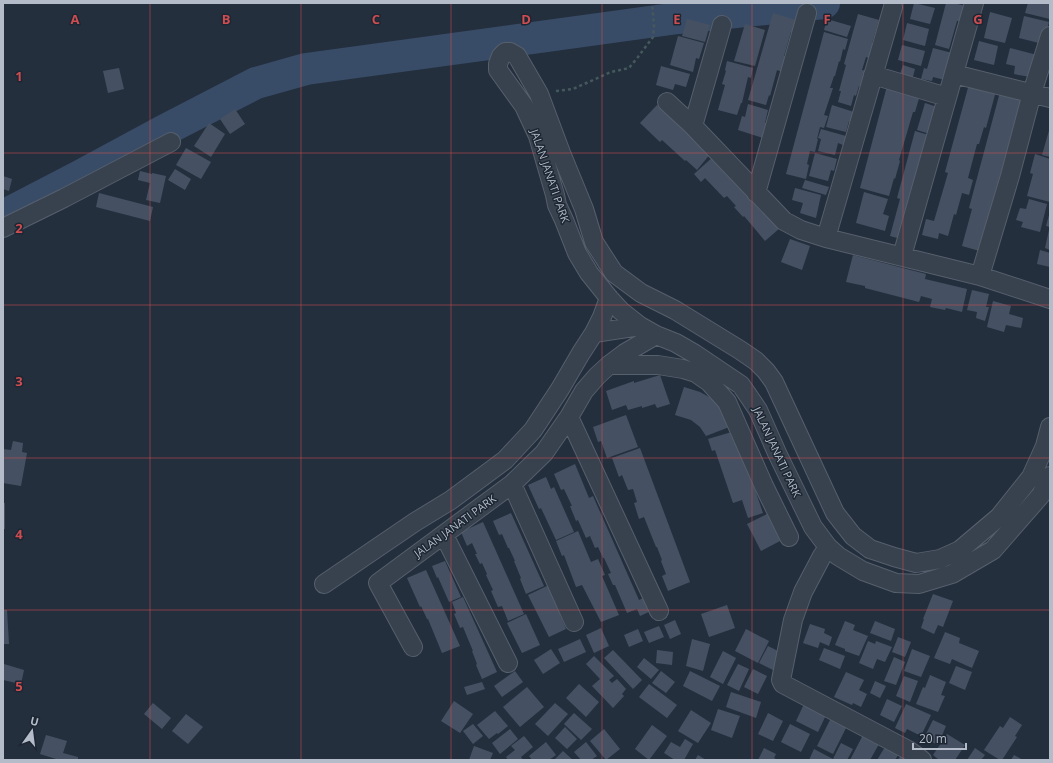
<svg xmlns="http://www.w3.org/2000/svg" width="1053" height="763" font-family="'Open Sans',sans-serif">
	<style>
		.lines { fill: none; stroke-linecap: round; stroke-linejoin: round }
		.river { stroke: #394c67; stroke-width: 32 }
		.building { fill: #455162 }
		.minor-casing { stroke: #565f6c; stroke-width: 20 }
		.path { stroke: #44595c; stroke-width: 2.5; stroke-dasharray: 3 3; stroke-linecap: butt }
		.minor { stroke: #38414e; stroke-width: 18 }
		.grid { fill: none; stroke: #ce4d50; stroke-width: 1; stroke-opacity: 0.55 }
		.labels { text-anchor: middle; stroke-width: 3; stroke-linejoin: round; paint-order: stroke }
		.street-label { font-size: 11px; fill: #b4bcc9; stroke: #1d2633 }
		.grid-label { font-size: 13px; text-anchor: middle; font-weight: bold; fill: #ce4d50; stroke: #1d2633; stroke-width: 3; stroke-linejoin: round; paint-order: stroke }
	</style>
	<rect width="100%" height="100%" fill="#242f3e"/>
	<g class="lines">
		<path class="river" d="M3 216 80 176 165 130 256 83 306 69 678 18 824 3"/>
	</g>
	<path class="building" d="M914 3 935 8 930 24 910 19Z
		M946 3H953L966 6 961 21H957L949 49 935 45Z
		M1028 3H1050V19L1025 13Z
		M990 12 1012 18 1005 43 984 38Z
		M773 13 796 20 793 32H791L784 56H786L782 72 777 70 770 96 769 95 766 105 748 100Z
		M858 14 879 20 872 43H873L869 58 866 57 862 70 867 71 862 87 859 86 856 96 854 95 851 106 838 102 841 91H839L846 65 844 64Z
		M1024 16 1049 22 1043 44 1019 38Z
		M687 19 710 25 705 42 682 36Z
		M827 19 851 26 847 37 824 30Z
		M907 23 929 29 925 46 903 40Z
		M745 24 765 30 755 66 734 61Z
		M824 32 848 39 845 50 843 49 840 62 839 61 835 76H834L830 88H833L824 115 828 116 824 128 820 127 817 139H818L815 152 810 151 807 164 809 165 806 179 786 174Z
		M678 36 704 43 699 59 696 58 693 72 670 65Z
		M979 41 998 46 994 65 974 60Z
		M902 45 925 51 921 66 898 60Z
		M933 48 952 53 945 80 933 77 932 81 921 79 924 68 927 69Z
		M1010 48 1037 55 1030 77 1014 74 1015 66 1006 64Z
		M727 61 753 68 751 78 748 77 742 103H741L737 115 718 110 725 85 722 84 726 71 725 70Z
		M903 65 915 69 911 84 898 80Z
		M661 66 690 74 686 87 675 84 673 90 656 85Z
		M119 68 124 89 108 93 103 71Z
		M969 84 996 91 986 128 984 127 979 144H977L968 178 973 180 969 195 962 193 956 215 954 214 948 236 939 233 938 239 922 235 926 219 934 221 948 173 945 172Z
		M887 86 920 95 915 112H913L899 160 900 161 895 179 894 178 889 196 860 188Z
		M1000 92 1024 99 1007 159H1005L983 252 962 246 972 209 969 208Z
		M925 103 940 108 933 135 917 130Z
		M748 104 768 110 765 123H767L763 138 738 130 742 116 745 117Z
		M657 105 711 153 697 170 686 160 685 161 662 140 660 142 640 123Z
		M832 105 854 112 850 122 849 121 846 132 826 127Z
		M235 109 245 124 230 134 220 119Z
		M209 123 225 134 211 157 194 146Z
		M1050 127V157L1042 155Z
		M821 129 846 136 843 145 838 143 835 155 818 151 821 139 818 138Z
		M915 131 932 136 905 240 890 236 900 199 897 198Z
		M186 148 211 162 201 179 176 165Z
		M815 153 837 159 834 171 831 170 828 181 809 176Z
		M1035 154 1050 159V202L1027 196 1033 174 1030 173Z
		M714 156 780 228 765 241 744 216 743 217 734 207 736 206 727 196 724 198 705 178 701 182 694 174Z
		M175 169 191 179 185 190 168 180Z
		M140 171 152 174V173L166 176 160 203 146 200 150 183 138 180Z
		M3 176 12 179 9 191 3 189Z
		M805 180 829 187 826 195 802 188Z
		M795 188 821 195 816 218 800 213 803 203 792 200Z
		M864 192 888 199 883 214 889 216 885 231 856 223Z
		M99 193 153 207 150 221 96 207Z
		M1029 199 1047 204 1040 232 1021 227 1023 222 1016 220 1020 208 1026 209Z
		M1049 215H1050V227L1046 226Z
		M1049 230H1050V250L1045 248Z
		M790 239 810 246 802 270 781 262Z
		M1040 250 1050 253V267L1037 264Z
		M853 255 926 274 925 279 967 289 962 312 946 308 945 310 930 307 932 299 921 296 919 302 865 288V286L846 282Z
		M972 290 989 294 986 307H989L985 321 976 318 977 312 967 310Z
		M993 301 1011 306 1009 314 1023 318 1021 328 1006 325 1004 332 987 327Z
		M660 375 670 404 657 408 655 404 642 408V406L628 410 626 405 612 410 606 391 634 381V383Z
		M684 387 700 392 718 402 732 426 706 436 700 427 691 420 675 415Z
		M626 415 638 447 607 458 601 441 598 442 593 427Z
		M735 431 763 513 748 518 742 500 733 503 715 450 712 451 708 439Z
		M13 441 23 443 22 452 27 453 21 486 3 483V449L11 450Z
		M640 448 690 582 668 591 662 576 666 574 661 561 662 560 657 547H656L644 517 639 519 634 503 637 502 633 489 628 490 622 475 619 477 612 458Z
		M575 464 589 498 593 496 639 600 645 597 651 611 640 616 637 609 627 613 615 585H613L608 574 611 573 604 558H603L598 547 595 548 590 536 586 538 578 520 576 521 570 506H572L564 489 561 490 554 474Z
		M546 477 551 489 554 487 574 532 556 540 541 508 539 509 528 485Z
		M3 503H5V529H3Z
		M511 513 544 586 526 594 520 579 521 578 514 561H515L509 548H508L502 534 499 535 493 521Z
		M767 514 780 541 761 551 747 524Z
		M483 522 524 614 508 621 502 606 498 607 491 591 493 590 486 575 487 574 482 563 480 564 475 554H477L472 543 467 546 461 532Z
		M578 531 591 562 598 559 605 575 602 576 619 615 601 622 582 585 576 587 564 555 562 556 556 541Z
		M445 561 461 597 449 602 438 577 437 578 432 566Z
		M426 570 460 646 442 653 428 619H427L421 606 420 607 407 578Z
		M549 585 562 615H560L566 629 549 637 528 595Z
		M933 594 953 601 943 627 938 625 934 634 921 628 924 619H923Z
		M463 597 497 672 482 679 476 665 477 664 472 651H473L463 627 460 628 454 614 456 613 452 602Z
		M727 605 735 628 709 637 701 614Z
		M3 610H7L9 644H3Z
		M526 614 540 645 522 653 507 623Z
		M675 620 681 634 670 639 664 625Z
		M845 621 855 625 853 630 868 636 859 656 845 651V649L835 645Z
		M875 621 895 629 891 641 870 633Z
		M810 624 825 629 824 633 832 637 829 646 820 642 818 648 803 643Z
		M659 626 664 637 649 643 644 632Z
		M601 628 609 646 594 653 586 635Z
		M638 629 643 641 629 647 624 635Z
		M746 629 769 641 758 663 735 651Z
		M945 632 960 638 959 643 979 651 972 668 952 659 950 664 934 658Z
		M898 637 911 642 905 657 892 652Z
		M580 639 586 652 564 662 558 649Z
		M692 639 710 644 703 671 686 666Z
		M868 641 875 644 876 641 892 647 885 662 877 659 873 669 859 663Z
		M768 646 786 655 779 673 759 663Z
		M824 648 845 656 840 669 819 660Z
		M551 649 560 663 543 674 534 660Z
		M912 649 930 656 921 677 904 671Z
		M613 650 642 680 633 689 604 658Z
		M657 650 673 652 672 665 656 663Z
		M723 651 736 658 723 684 710 677Z
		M594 656 614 676 609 680 612 683 617 679 626 689 622 694 624 696 613 708 592 686 600 679 586 664Z
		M894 657 905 662 896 685 884 681Z
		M644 658 659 670 651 679 637 667Z
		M4 664 24 670 21 684 3 680Z
		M738 664 749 669 739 691 727 685Z
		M956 666 972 672 965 690 949 683Z
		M753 669 767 676 758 694 744 687Z
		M515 671 523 682 502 697 494 686Z
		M661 671 675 682 666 693 652 683Z
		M690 671 720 686 712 701 683 686Z
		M846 672 864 680 859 690 867 694 861 707 853 703 852 705 834 697Z
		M930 675 946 682 941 695 945 696 938 712 916 704 923 687 925 688Z
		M904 676 918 681 910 702 896 696Z
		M875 681 886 686 880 698 870 693Z
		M482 682 485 689 467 695 464 687Z
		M579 684 599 702 586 717 566 698Z
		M649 684 677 705 667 718 639 697Z
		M527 687 544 707 520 727 503 707Z
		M731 692 761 702 756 718 726 707Z
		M887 699 902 706 894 722 880 715Z
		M454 701 473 714 460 733 441 721Z
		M805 702 827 713 818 732 796 721Z
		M153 703 171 718 162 729 144 714Z
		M555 703 568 714 548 736 535 724Z
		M906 704 931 715 921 736 907 729 905 733 895 728Z
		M718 709 740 716 732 738 711 730Z
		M691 710 711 723 698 743 678 731Z
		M495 711 508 726 498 734 497 733 489 739 477 725Z
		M574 713 592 729 581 740 564 724Z
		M768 713 783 721 773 741 758 734Z
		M186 714 203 727 188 744 172 731Z
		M1010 717 1022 725 1015 736 1017 737 1002 760H1000L984 750 1000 726 1003 728Z
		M831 718 847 726 833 754 817 746Z
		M933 720 946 726 938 745 924 738Z
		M473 724 483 736 473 744 463 731Z
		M790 724 810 734 801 752 781 742Z
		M652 725 667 736 649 760 635 749Z
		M565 727 577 739 567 749 555 738Z
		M510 729 518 739 500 754 492 743Z
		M604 729 620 749 606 760 590 741Z
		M947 734 965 745 955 760H939L933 755Z
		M46 735 67 741 63 753 78 757V760H55L56 759 40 754Z
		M863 735 879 744 870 760H850Z
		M524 736 533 747 521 757 523 760H508L506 757 515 750 511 746Z
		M685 739 693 744 684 760H675L664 753 671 742 680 747Z
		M546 742 556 755 549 760H532L529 756Z
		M586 742 597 756 591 760H581L574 752Z
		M841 743 853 749 847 760H809L814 749 833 759Z
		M474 746 493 753 490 760H469Z
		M885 747 898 755 895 760H877Z
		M764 748 776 754 774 758 778 760H758Z
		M975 748 985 755 981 760H967Z
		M563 751 573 760H554Z
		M903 752 916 760H898Z
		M698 755 706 760H695Z
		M1014 755 1023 760H1011Z"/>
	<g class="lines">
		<defs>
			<path id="minor" d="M954 74 1050 98
				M873 75 947 97
				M667 102 693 126 784 221 801 230 826 238 980 276 1050 299
				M693 126 722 25
				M756 193 807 13
				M3 228 64 198 171 142
				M826 238 893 7
				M902 256 974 3
				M980 276 1010 176 1032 93 1050 36
				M594 333 640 326
				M609 365 625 353 656 335
				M569 417 659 611
				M1050 427 1045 446 1031 477 999 517 960 550 940 559 916 563 894 557 870 549 853 536 835 513 774 382 766 371 756 361 740 350 675 310 641 293 614 273 594 242 584 209 561 153 539 94 517 56 510 52H505L501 56 498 64V70L524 106 538 136 555 195 557 205 564 220 577 253 589 273 609 298 621 311 640 326 656 335 676 343 695 354 741 385 758 410 777 453 813 527 828 547 838 556 863 571 896 583 919 584 952 574 993 550 1041 495 1050 476
				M512 484 574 622
				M444 535 508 663
				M828 547 822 556 803 592 793 620 781 680 783 684 908 750 922 760
				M324 584 415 522 451 500 505 460 533 430 560 389 581 353 594 333 602 317 609 298
				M413 647 378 583 512 484 544 453 569 417 584 391 597 376 609 365H658L683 369 696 373 709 382 727 402 764 486 789 537"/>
		</defs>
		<use href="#minor" class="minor-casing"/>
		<path class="path" d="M556 91 573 89 611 72 629 68 638 57 653 37 654 26 652 3"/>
		<use href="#minor" class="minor"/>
	</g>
	<path class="grid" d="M150 3V760M301 3V760M451 3V760M602 3V760M752 3V760M903 3V760M3 153H1050M3 305H1050M3 458H1050M3 610H1050"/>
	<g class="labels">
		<g class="street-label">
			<text transform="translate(550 176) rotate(71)" y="4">JALAN JANATI PARK</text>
			<text transform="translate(777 452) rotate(65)" y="4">JALAN JANATI PARK</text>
			<text transform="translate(455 526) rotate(-36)" y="4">JALAN JANATI PARK</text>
		</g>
	</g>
	<g class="grid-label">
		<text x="75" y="24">A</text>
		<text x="226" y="24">B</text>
		<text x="376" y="24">C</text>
		<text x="526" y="24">D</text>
		<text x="677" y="24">E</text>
		<text x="827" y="24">F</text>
		<text x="978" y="24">G</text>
		<text x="19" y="81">1</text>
		<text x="19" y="233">2</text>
		<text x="19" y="386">3</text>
		<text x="19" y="539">4</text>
		<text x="19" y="691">5</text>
	</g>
	<rect width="1053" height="763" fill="none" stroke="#b4bcc9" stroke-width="8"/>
	<g transform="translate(32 731) rotate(14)" stroke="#1d2633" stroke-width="3" paint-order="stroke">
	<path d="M0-3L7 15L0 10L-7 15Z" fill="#b4bcc9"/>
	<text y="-6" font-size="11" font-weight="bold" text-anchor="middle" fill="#b4bcc9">U</text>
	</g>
	<path d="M913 743v6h53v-6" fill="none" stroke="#b4bcc9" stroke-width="2"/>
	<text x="919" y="743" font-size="12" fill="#b4bcc9" stroke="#1d2633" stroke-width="3" paint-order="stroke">20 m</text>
</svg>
